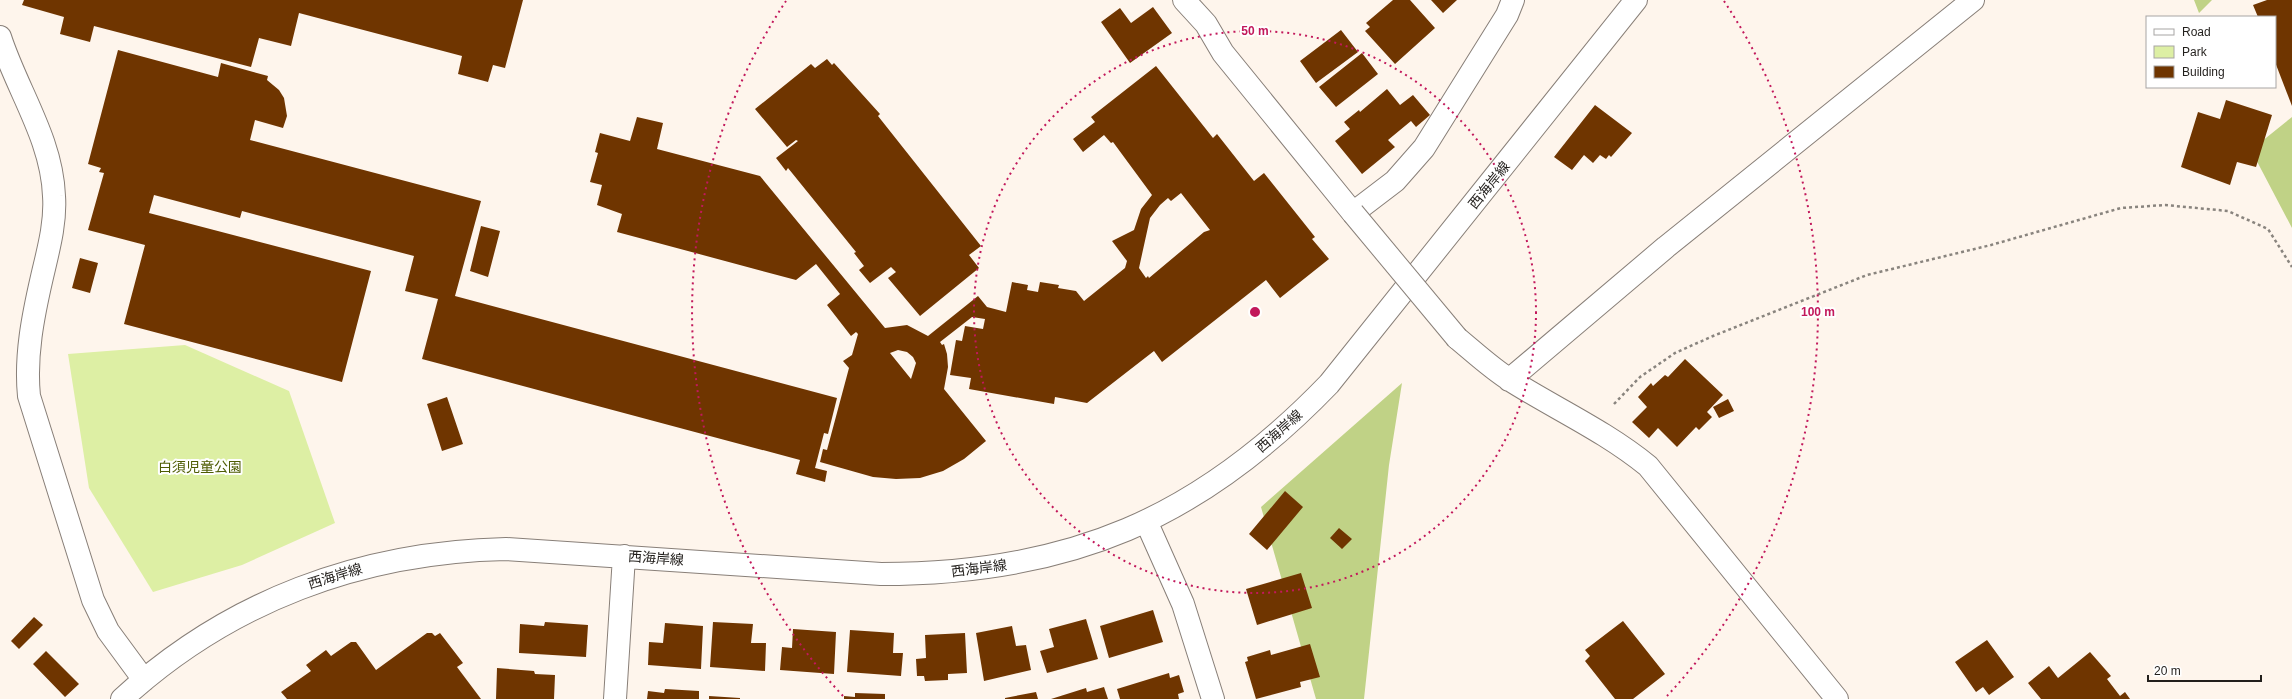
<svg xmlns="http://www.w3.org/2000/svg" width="2292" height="699" font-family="Helvetica,'Noto Sans JP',sans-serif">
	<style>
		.green { fill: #ddefa4 }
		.forest { fill: #c0d286 }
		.building { fill: #6f3500; fill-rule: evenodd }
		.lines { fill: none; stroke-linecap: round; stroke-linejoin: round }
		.minor-casing { stroke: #887f78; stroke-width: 24 }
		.path { stroke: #89847e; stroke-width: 2.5; stroke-dasharray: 3 3; stroke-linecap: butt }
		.minor { stroke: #fff; stroke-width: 22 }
		.minor-bridge-casing { stroke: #887f78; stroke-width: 24; stroke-linecap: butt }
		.minor-bridge { stroke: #fff; stroke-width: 22 }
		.ring { fill: none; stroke: #c2185b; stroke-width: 2; stroke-dasharray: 2 4 }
		.labels { text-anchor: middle; stroke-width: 4; stroke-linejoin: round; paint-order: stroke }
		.street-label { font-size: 14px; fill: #221f1c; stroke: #fff }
		.park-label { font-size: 14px; fill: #4e5c03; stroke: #fff }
		.centre { fill: #c2185b; stroke: #fff; stroke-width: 2 }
		.ring-label { font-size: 12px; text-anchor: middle; font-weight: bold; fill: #c2185b; stroke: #fff; stroke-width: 4; stroke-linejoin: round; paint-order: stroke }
	</style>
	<rect width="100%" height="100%" fill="#fef5ec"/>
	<path class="green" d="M185 345 289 391 335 523 242 565 153 592 89 488 68 354Z"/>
	<path class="forest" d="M2194 0H2212L2199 13Z
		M2292 117V228L2251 150Z
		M1402 383 1389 465 1364 699H1316L1261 507Z"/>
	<path class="building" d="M24 0H523L505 68 493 65 488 82 458 74 462 56 299 13 291 46 259 38 251 67 94 26 90 42 60 34 64 17 22 5Z
		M1393 0H1410L1435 28 1395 64 1365 31 1370 27 1366 23Z
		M1431 0H1457L1443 13Z
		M2267 0H2292V106L2275 62V17H2258L2253 5Z
		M1153 7 1172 33 1130 63 1101 22 1120 8 1131 23Z
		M1341 30 1358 52 1316 83 1300 61Z
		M118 50 218 77 221 63 268 76 267 80 279 90 284 98 287 116 283 128 255 120 250 140 481 201 455 296 837 398 828 434 824 433 815 468 827 471 825 482 796 474 800 460 422 359 438 299 405 291 414 256 242 211 240 218 154 195 149 213 371 271 342 382 124 324 145 245 88 230 104 173 99 172 101 168 88 164Z
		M1362 53 1378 74 1336 107 1319 87Z
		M827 59 832 65 834 63 880 114 878 116 981 246 969 255 979 268 920 316 888 278 896 272 891 267 870 283 859 270 864 266 854 253 856 252 788 168 786 171 776 158 798 141 796 140 787 147 755 109 811 64 815 68Z
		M1156 66 1213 138 1217 134 1254 181 1264 173 1315 237 1312 239 1329 259 1280 298 1266 280 1162 362 1154 351 1087 403 1055 397 1054 404 969 389 971 378 950 375 956 340 962 341 965 326 983 329 985 319 972 317 940 342 942 345 944 344 947 354 948 367 944 389 986 441 964 459 943 471 920 478 896 479 873 477 820 462 823 449 827 450 849 368 843 361 852 355 858 334 856 332 851 336 827 305 840 294 816 264 796 280 617 232 622 214 597 205 602 185 590 182 598 153 595 152 600 133 630 141 637 117 663 123 657 149 760 176 885 328 907 325 928 336 978 296 987 307 1006 312 1012 282 1028 285 1027 290 1038 292 1040 282 1059 285 1058 288 1076 291 1084 301 1125 268 1127 261 1112 241 1134 230 1141 209 1152 195 1113 142 1111 143 1104 135 1083 152 1073 139 1095 122 1091 117ZM1181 193 1210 230 1204 232 1149 278 1148 276 1146 278 1139 268 1150 218 1160 205 1168 198 1171 201ZM898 350 907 352 913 357 916 363 911 379 890 353Z
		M1387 89 1400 105 1413 95 1430 115 1416 127 1411 121 1388 140 1395 147 1362 174 1335 141 1350 129 1344 122 1359 110 1360 112Z
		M2226 100 2272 115 2256 167 2237 162 2230 185 2181 167 2198 112 2220 119Z
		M1595 105 1632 133 1611 157 1609 155 1606 159 1600 155 1593 163 1584 155 1572 170 1554 157Z
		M481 226 500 231 488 277 470 271Z
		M80 258 98 263 90 293 72 288Z
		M1685 359 1723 395 1707 412 1712 417 1699 430 1696 427 1677 447 1658 428 1649 438 1632 422 1647 407 1638 397 1651 383 1653 386 1665 375 1668 377Z
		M447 397 463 444 442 451 427 404Z
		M1728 399 1734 411 1719 418 1713 407Z
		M1285 491 1303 507 1267 550 1249 534Z
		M1339 528 1352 539 1342 549 1330 538Z
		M1301 573 1312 608 1257 625 1246 589Z
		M1153 610 1163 642 1109 658 1100 626Z
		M34 617 43 625 19 649 11 641Z
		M1086 619 1098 659 1047 673 1040 651 1054 647 1049 629Z
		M1623 621 1665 674 1633 699H1615L1585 661 1590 656 1585 650Z
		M545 622 588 625 586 657 519 653 520 624 544 626Z
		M713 622 753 624 751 643H766L765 671 710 667Z
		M665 623 703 626 701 669 648 665 649 642 663 643Z
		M1012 626 1016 646 1026 645 1031 670 984 681 976 633Z
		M793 629 836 632 834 674 780 670 782 647 792 648Z
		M850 630 894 633 893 653H903L901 676 847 672Z
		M427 633H432L435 636 440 633 463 663 457 667 481 699H287L281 692 311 671 306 665 326 650 331 656 351 642H356L376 670Z
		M965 633 967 673 948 674V680L925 681 924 676H917L916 659 926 658 925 635Z
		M1987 640 2014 677 1989 695 1983 687 1976 692 1955 662Z
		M1310 644 1320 677 1300 682 1301 687 1256 699 1245 662 1248 661 1247 657 1270 650 1271 655Z
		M46 651 79 684 65 697 33 664Z
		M2090 652 2111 676 2107 679 2120 696 2125 692 2130 699H2041L2028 683 2049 666 2058 678Z
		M497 668 534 671 535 674 555 675 554 699H496Z
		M1169 673 1170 678 1179 675 1184 692 1178 694 1179 699H1120L1117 689Z
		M1104 687 1108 699H1051L1086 688 1087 692Z
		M665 689 699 691V699H647L648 691 664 693Z
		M1036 692 1038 699H1005V698Z
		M855 693 885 694V699H844V696L855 697Z
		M709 696 740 698V699H709Z"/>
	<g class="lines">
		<defs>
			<path id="minor" d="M1184 0 1206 24 1223 53 1353 213 1395 181 1424 148 1507 15 1513 0
				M0 37C17 90 52 139 54 196 56 223 48 251 42 277 33 316 25 356 29 396L93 600 108 631 144 680
				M1457 338C1474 352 1491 368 1510 380 1556 409 1605 431 1648 466L1837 699
				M1509 380 1666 247 1973 0
				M1146 521 1183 604 1213 699
				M122 699C229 601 361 552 506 549L881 574C1069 574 1199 519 1329 384L1636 0
				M615 699 624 556"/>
		</defs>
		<use href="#minor" class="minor-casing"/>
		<path class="path" d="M1614 404 1640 377 1675 353 1713 336 1867 275 1991 245 2121 208 2165 205 2228 211 2268 229 2292 267"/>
		<use href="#minor" class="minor"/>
		<defs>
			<path id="minor-bridge" d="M1353 213 1457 338"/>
		</defs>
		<use href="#minor-bridge" class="minor-bridge-casing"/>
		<use href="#minor-bridge" class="minor-bridge"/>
	</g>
	<g class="ring">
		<circle cx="1255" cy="312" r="281"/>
		<path d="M843 696A563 563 0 0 1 786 1M1724 1A563 563 0 0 1 1667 696"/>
	</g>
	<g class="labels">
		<g class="street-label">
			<text transform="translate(1489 185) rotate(-51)" y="5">西海岸線</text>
			<text transform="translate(1279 431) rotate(-41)" y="5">西海岸線</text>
			<text transform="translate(656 558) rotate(4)" y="5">西海岸線</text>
			<text transform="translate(979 568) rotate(-7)" y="5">西海岸線</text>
			<text transform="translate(335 576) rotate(-17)" y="5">西海岸線</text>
		</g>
		<g class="park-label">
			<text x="200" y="472">白須児童公園</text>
		</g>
	</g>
	<circle cx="1255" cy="312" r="6" class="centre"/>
	<g class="ring-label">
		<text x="1255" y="35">50 m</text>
		<text x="1818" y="316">100 m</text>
	</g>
	<rect x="2146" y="16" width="130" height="72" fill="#ffffff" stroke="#a7a5a4"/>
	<rect x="2154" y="29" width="20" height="6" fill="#ffffff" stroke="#a7a5a4"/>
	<text x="2182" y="36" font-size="12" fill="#221f1c">Road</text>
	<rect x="2154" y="46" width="20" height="12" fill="#ddefa4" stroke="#a7a5a4"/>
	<text x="2182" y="56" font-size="12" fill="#221f1c">Park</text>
	<rect x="2154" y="66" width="20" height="12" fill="#6f3500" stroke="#a7a5a4"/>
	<text x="2182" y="76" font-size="12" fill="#221f1c">Building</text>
	<path d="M2148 675v6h113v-6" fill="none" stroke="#221f1c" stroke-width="2"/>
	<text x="2154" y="675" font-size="12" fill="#221f1c" stroke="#ffffff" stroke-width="3" paint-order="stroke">20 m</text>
</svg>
